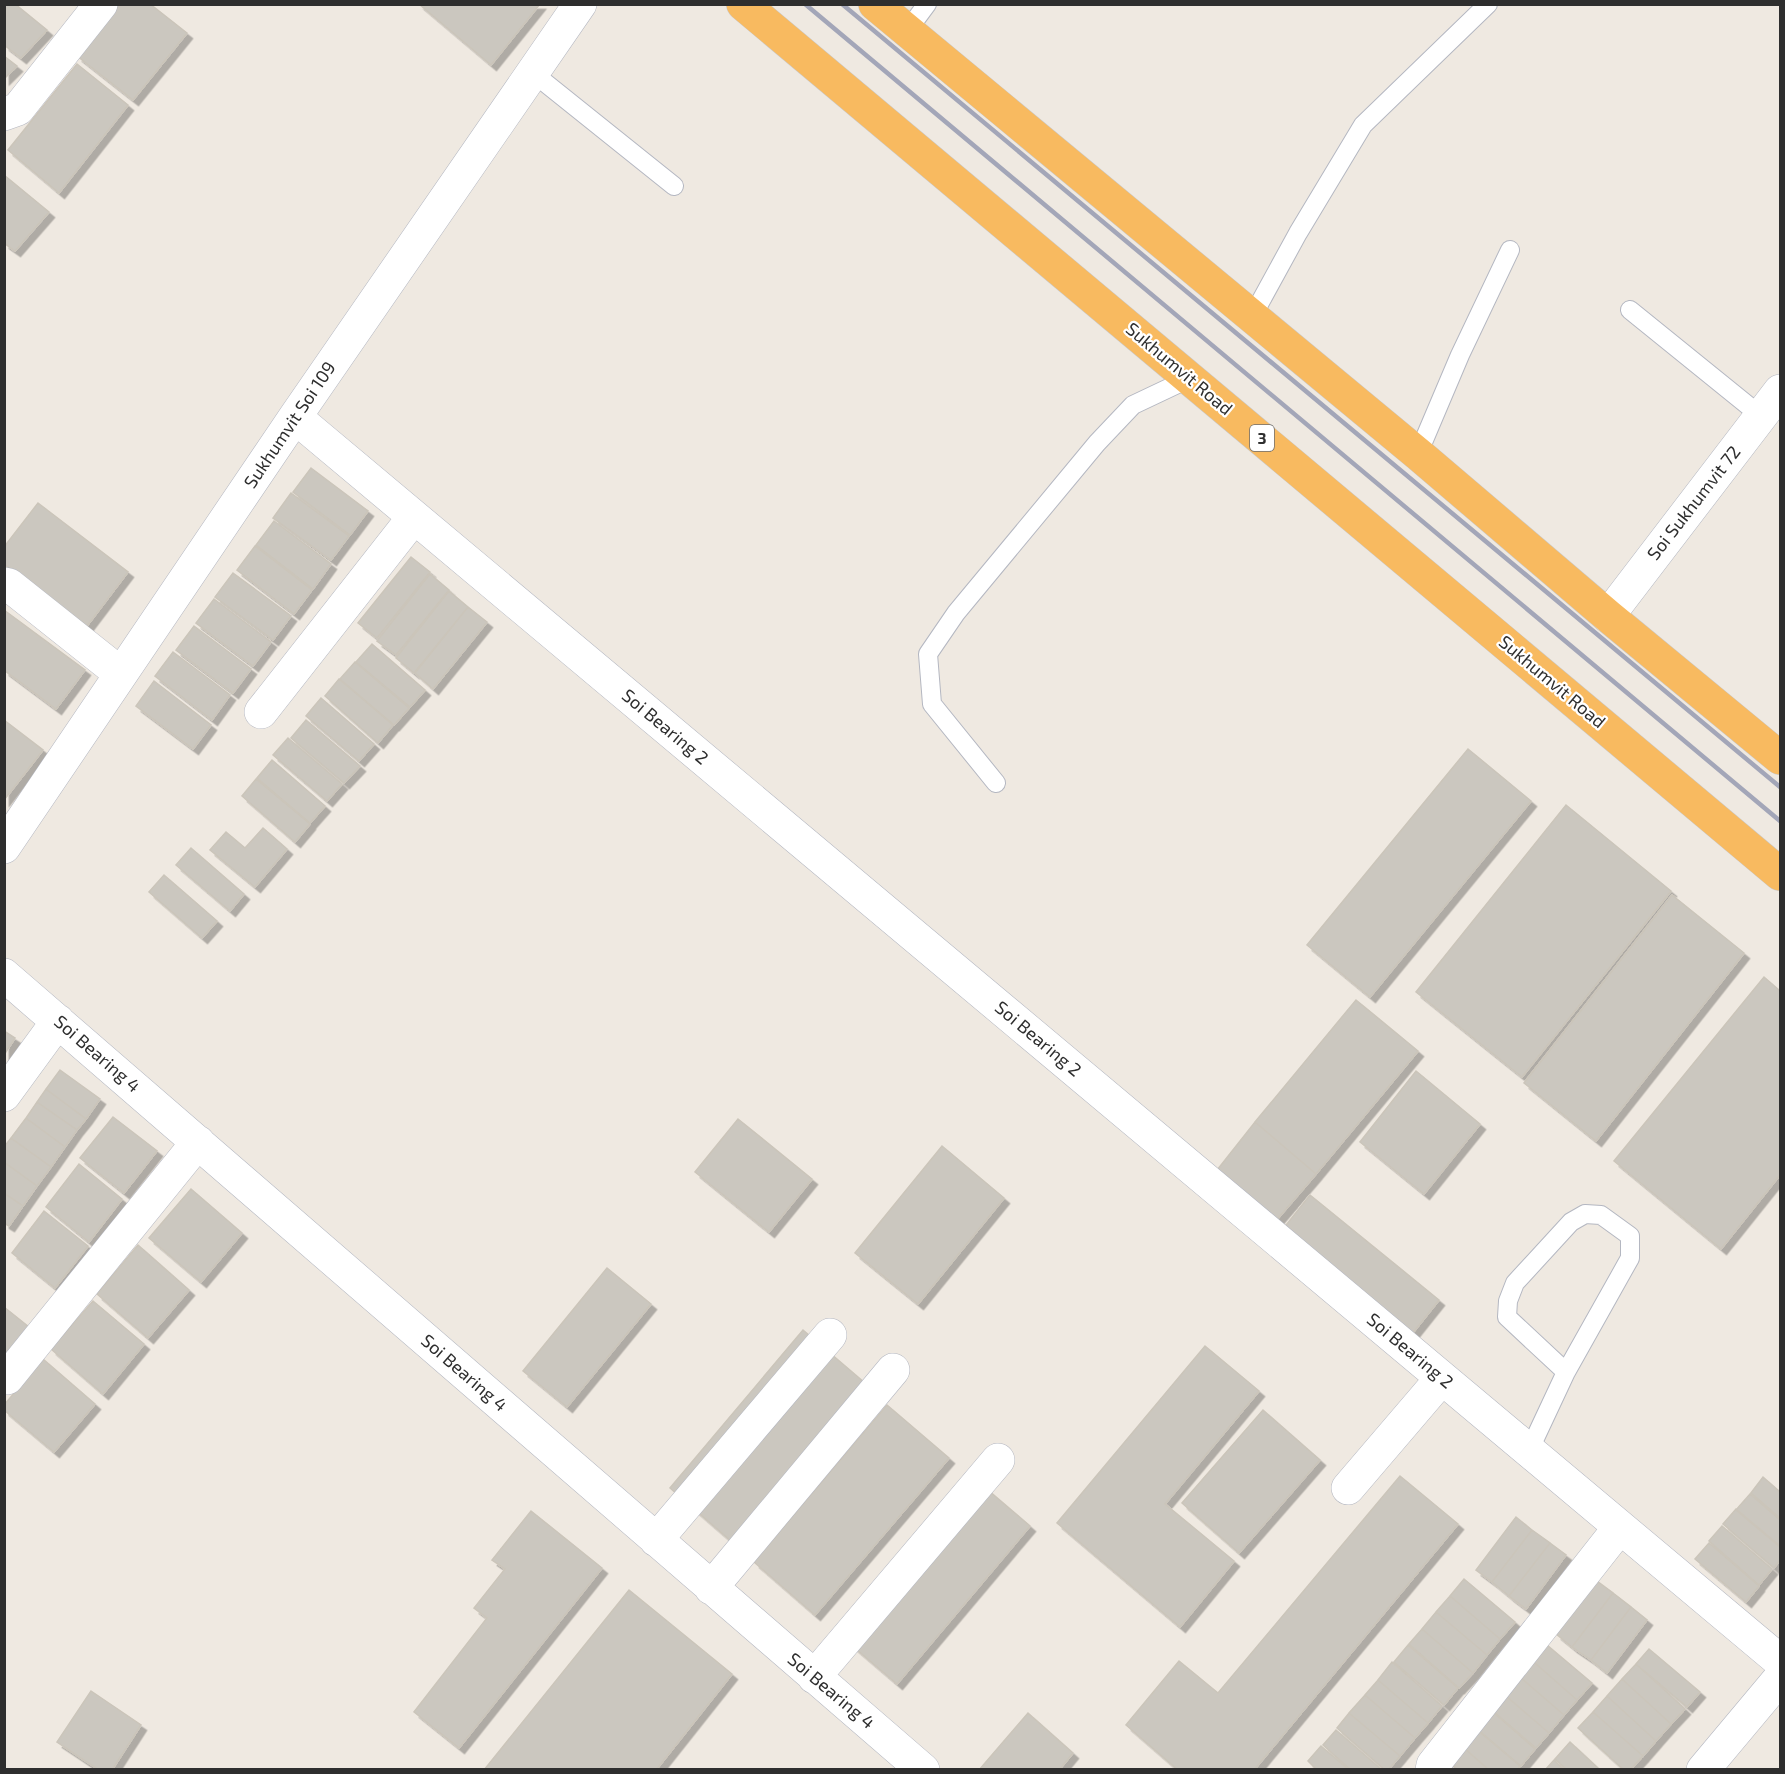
<svg xmlns="http://www.w3.org/2000/svg" width="1785" height="1774" font-family="'Exo 2',sans-serif">
	<style>
		.building { fill: #cbc7bf; stroke: #cbc5ba; stroke-width: 1.5; filter: url(#shadow) }
		.lines { fill: none; stroke-linecap: round; stroke-linejoin: round }
		.service-casing { stroke: #b4b7c1; stroke-width: 20 }
		.minor-casing { stroke: #b4b7c1; stroke-width: 34 }
		.secondary-casing { stroke: #b4b7c1; stroke-width: 34 }
		.trunk-casing { stroke: #c9c9c9; stroke-width: 34 }
		.service { stroke: #fff; stroke-width: 18 }
		.minor { stroke: #fff; stroke-width: 33 }
		.secondary { stroke: #fff; stroke-width: 33 }
		.trunk { stroke: #f8ba60; stroke-width: 33 }
		.rail { stroke: #a3a6b8; stroke-width: 4.5 }
		.labels { text-anchor: middle; stroke-width: 4.5; stroke-linejoin: round; paint-order: stroke }
		.shield { fill: #fff; stroke: #6d6d6d; stroke-width: 1.5 }
		.shield-label { font-size: 16px; font-weight: bold; fill: #2e2e2e }
		.street-label { font-size: 18px; fill: #2e2e2e; stroke: #fff }
	</style>
	<defs>
		<filter id="shadow"><feDropShadow dx="5.5" dy="5.5" stdDeviation="0" flood-color="#0004"/></filter>
	</defs>
	<rect width="100%" height="100%" fill="#efe9e1"/>
	<path class="building" d="M4 4H15L47 30 21 58 4 45Z
		M120 4H150L187 33 133 100 77 56Z
		M419 4H540L491 65Z
		M4 56 17 66 4 79Z
		M77 64 128 105 59 193 8 150Z
		M4 175 49 212 15 251 4 243Z
		M311 468 368 511 350 535 293 492Z
		M291 493 349 536 331 560 273 518Z
		M38 503 128 572 87 626 4 564V547Z
		M274 521 331 564 313 589 256 545Z
		M255 546 312 590 294 614 237 570Z
		M411 557 430 572 377 638 358 623Z
		M233 573 291 616 273 640 215 597Z
		M430 574 449 590 396 655 377 641Z
		M449 591 468 607 414 673 396 658Z
		M214 599 271 642 253 666 196 623Z
		M468 607 487 622 433 689 415 673Z
		M4 610 85 670 56 709 4 670Z
		M194 626 251 669 233 693 176 650Z
		M372 644 425 690 410 707 356 662Z
		M173 652 230 695 212 720 155 676Z
		M355 662 409 708 394 725 340 679Z
		M339 679 393 725 378 743 325 696Z
		M154 681 211 725 193 749 136 706Z
		M321 698 374 744 359 761 306 716Z
		M4 720 43 750 4 800Z
		M306 720 360 766 344 783 291 738Z
		M288 738 342 784 327 801 273 755Z
		M1468 749 1531 801 1370 997 1307 945Z
		M272 760 325 806 310 823 257 778Z
		M256 779 310 824 295 842 242 796Z
		M1566 805 1671 891 1522 1077 1416 992Z
		M263 828 287 849 255 887 210 850 226 832 245 848Z
		M191 848 244 894 230 911 176 865Z
		M164 875 217 921 202 938 149 892Z
		M1672 895 1744 953 1596 1141 1524 1083Z
		M1764 977 1780 991V1175L1721 1249 1614 1161Z
		M1356 1000 1418 1051 1316 1174 1255 1122Z
		M4 1031 15 1038 4 1055Z
		M60 1070 100 1099 86 1119 46 1089Z
		M1416 1071 1480 1124 1424 1194 1360 1142Z
		M46 1089 86 1119 77 1130 37 1102Z
		M37 1102 77 1130 65 1147 26 1118Z
		M113 1117 157 1151 124 1193 80 1158Z
		M26 1118 65 1147 51 1167 11 1138Z
		M738 1119 812 1179 769 1232 695 1172Z
		M1255 1122 1316 1174 1274 1223 1214 1174Z
		M11 1138 51 1167 37 1186 4 1162V1147Z
		M942 1146 1004 1198 918 1304 855 1253Z
		M4 1162 37 1186 23 1206 4 1193Z
		M79 1164 122 1199 89 1242 46 1207Z
		M191 1189 242 1233 201 1282 149 1238Z
		M4 1193 23 1206 9 1226 4 1223Z
		M1310 1195 1439 1300 1412 1334 1283 1229Z
		M44 1211 88 1246 55 1288 12 1253Z
		M138 1245 189 1290 148 1338 97 1294Z
		M607 1268 651 1304 567 1407 523 1371Z
		M93 1301 144 1344 103 1394 51 1349Z
		M4 1307 29 1327 4 1357Z
		M803 1330 865 1383 731 1541 670 1488Z
		M1205 1346 1259 1391 1165 1504 1234 1561 1180 1627 1057 1523Z
		M43 1359 95 1404 54 1452 4 1410V1405Z
		M887 1405 949 1458 815 1615 754 1562Z
		M1263 1410 1320 1460 1239 1553 1182 1503Z
		M968 1473 1030 1526 897 1684 835 1631Z
		M1400 1476 1458 1524 1254 1770H1178L1126 1725 1179 1661 1218 1693Z
		M1763 1477 1780 1492V1518L1751 1493Z
		M1750 1494 1780 1520V1547L1736 1510Z
		M1736 1509 1780 1546V1560L1774 1568 1723 1524Z
		M531 1511 602 1568 459 1748 414 1712 487 1618 474 1608 505 1569 492 1560Z
		M1516 1517 1532 1530 1492 1582 1476 1570Z
		M1722 1526 1772 1569 1759 1585 1709 1541Z
		M1532 1530 1550 1543 1509 1596 1492 1582Z
		M1550 1543 1566 1555 1526 1609 1509 1596Z
		M1709 1543 1759 1586 1746 1602 1695 1559Z
		M1464 1579 1515 1622 1500 1639 1450 1596Z
		M1597 1581 1613 1593 1572 1647 1556 1634Z
		M629 1590 732 1674 656 1770H484Z
		M1613 1593 1631 1607 1591 1660 1572 1647Z
		M1450 1596 1500 1639 1487 1655 1436 1612Z
		M1631 1607 1647 1620 1607 1673 1591 1660Z
		M1436 1612 1487 1655 1473 1673 1422 1629Z
		M1422 1629 1473 1673 1459 1688 1409 1644Z
		M1541 1640 1592 1683 1577 1700 1527 1656Z
		M1408 1645 1458 1688 1444 1705 1394 1662Z
		M1649 1649 1700 1692 1687 1707 1636 1664Z
		M1527 1656 1577 1700 1564 1715 1514 1672Z
		M1392 1662 1442 1706 1428 1723 1378 1680Z
		M1636 1664 1685 1709 1671 1724 1622 1679Z
		M1514 1672 1564 1715 1549 1733 1499 1690Z
		M1622 1679 1671 1724 1656 1741 1607 1696Z
		M1378 1680 1428 1723 1415 1738 1365 1695Z
		M1499 1690 1549 1733 1536 1748 1486 1705Z
		M91 1691 141 1725 112 1770H99L57 1742Z
		M1365 1695 1415 1738 1400 1756 1349 1713Z
		M1607 1696 1656 1741 1643 1756 1593 1712Z
		M1485 1705 1535 1749 1521 1766 1470 1723Z
		M1593 1712 1643 1756 1630 1770H1624L1578 1728Z
		M1028 1713 1073 1753 1059 1770H979Z
		M1349 1713 1400 1756 1388 1770H1385L1337 1728Z
		M1469 1723 1520 1766 1517 1770H1489L1455 1740Z
		M1336 1730 1382 1770H1351L1323 1745Z
		M1455 1740 1489 1770H1458L1441 1755Z
		M1570 1742 1600 1770H1567L1555 1759Z
		M1321 1746 1349 1770H1317L1308 1761Z
		M1554 1760 1564 1770H1545Z"/>
	<g class="lines">
		<defs>
			<path id="service" d="M907 31 927 4
				M533 73 674 186
				M1630 310 1761 416
				M1252 317 1298 233 1363 125 1488 4
				M1418 454 1460 355 1510 250
				M996 783 932 704 928 654 956 613 1097 443 1133 405 1190 378
				M1529 1451 1566 1372 1630 1258V1236L1601 1215 1585 1214 1571 1222 1515 1283 1508 1301 1507 1317 1566 1372"/>
			<path id="minor" d="M4 114 18 109 101 4
				M295 417 1780 1661
				M4 584 9 585 121 674
				M1608 616 1780 391
				M261 712 414 517
				M4 847 295 417 580 4
				M4 975 923 1770
				M4 1095 58 1021
				M7 1378 198 1142
				M1348 1488 1442 1378
				M656 1540 830 1335
				M711 1588 893 1370
				M814 1677 998 1460
				M1432 1770 1433 1765 1620 1527"/>
			<path id="secondary" d="M1703 1770 1780 1678"/>
			<path id="trunk" d="M743 4 1780 874
				M875 4 1418 454 1608 616 1780 758"/>
		</defs>
		<use href="#service" class="service-casing"/>
		<use href="#minor" class="minor-casing"/>
		<use href="#secondary" class="secondary-casing"/>
		<use href="#trunk" class="trunk-casing"/>
		<use href="#service" class="service"/>
		<use href="#minor" class="minor"/>
		<use href="#secondary" class="secondary"/>
		<use href="#trunk" class="trunk"/>
		<path class="rail" d="M805 4 1780 821
			M842 4 1780 787"/>
	</g>
	<g class="labels">
		<rect class="shield" x="1250" y="425" width="24" height="26" rx="4.5"/>
		<g class="shield-label">
			<text x="1262" y="444">3</text>
		</g>
		<g class="street-label">
			<text transform="translate(1179 369) rotate(40)" y="6">Sukhumvit Road</text>
			<text transform="translate(290 425) rotate(-56)" y="6">Sukhumvit Soi 109</text>
			<text transform="translate(1694 503) rotate(-52)" y="6">Soi Sukhumvit 72</text>
			<text transform="translate(1552 682) rotate(40)" y="6">Sukhumvit Road</text>
			<text transform="translate(665 727) rotate(40)" y="6">Soi Bearing 2</text>
			<text transform="translate(1038 1039) rotate(40)" y="6">Soi Bearing 2</text>
			<text transform="translate(97 1054) rotate(41)" y="6">Soi Bearing 4</text>
			<text transform="translate(1410 1351) rotate(40)" y="6">Soi Bearing 2</text>
			<text transform="translate(464 1373) rotate(41)" y="6">Soi Bearing 4</text>
			<text transform="translate(831 1691) rotate(40)" y="6">Soi Bearing 4</text>
		</g>
	</g>
	<rect width="1785" height="1774" fill="none" stroke="#2e2e2e" stroke-width="12"/>
</svg>
